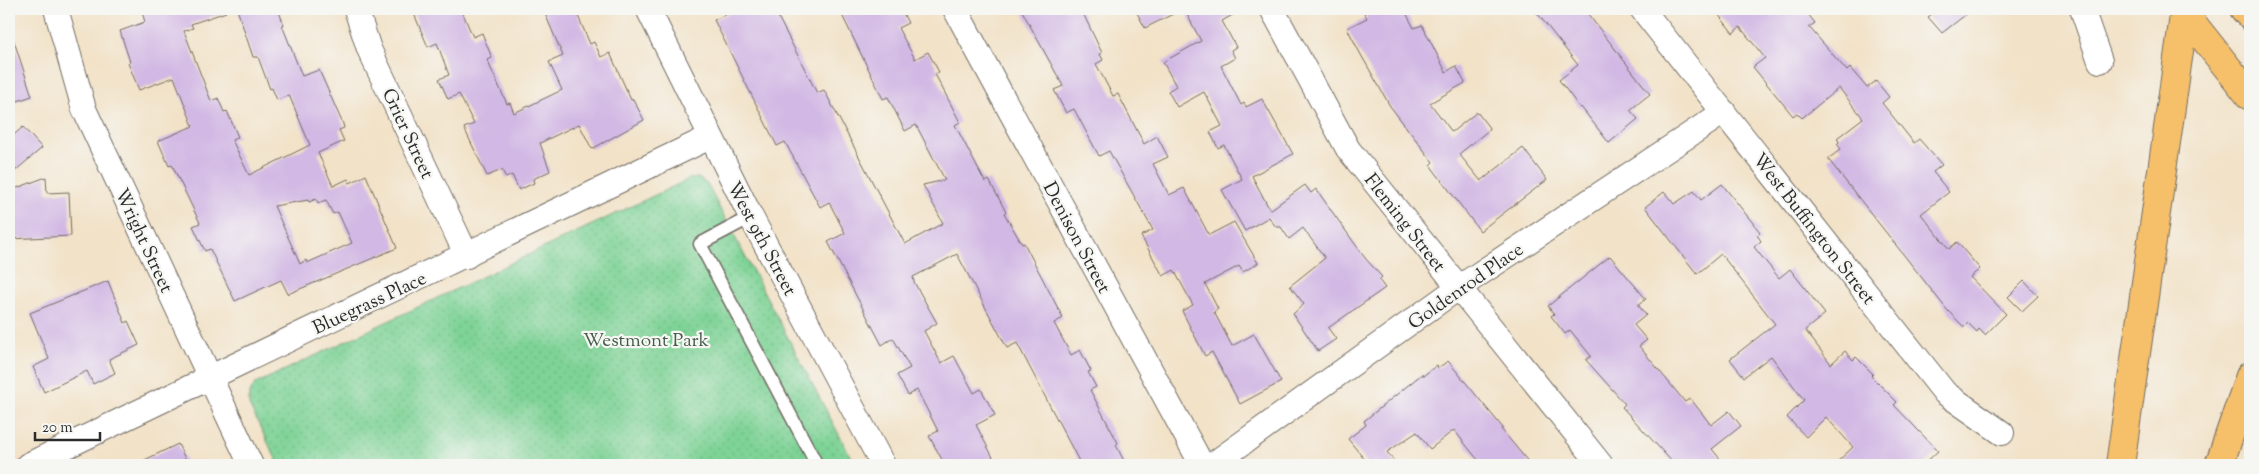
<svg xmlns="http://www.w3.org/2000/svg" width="2259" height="474" font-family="'Sorts Mill Goudy',serif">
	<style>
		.park { fill: url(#park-dots); stroke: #547f60 }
		.building { fill: #d2b8e4; fill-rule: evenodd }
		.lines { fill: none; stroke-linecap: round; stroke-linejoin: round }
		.service-casing { stroke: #716b62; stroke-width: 15 }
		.minor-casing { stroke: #716b62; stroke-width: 26 }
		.primary-casing { stroke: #716b62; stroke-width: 30 }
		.motorway-casing { stroke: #716b62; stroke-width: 30 }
		.service { stroke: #fff; stroke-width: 12 }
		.minor { stroke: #fff; stroke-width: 24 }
		.primary { stroke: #f6c06b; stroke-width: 28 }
		.motorway { stroke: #f6c06b; stroke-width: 28 }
		.labels { text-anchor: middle; stroke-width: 4.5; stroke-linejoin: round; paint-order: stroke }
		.street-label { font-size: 19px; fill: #2b2b2b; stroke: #f6f6f2 }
		.park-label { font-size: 19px; fill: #445d4b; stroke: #f6f6f2 }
	</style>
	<defs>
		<pattern id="park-dots" width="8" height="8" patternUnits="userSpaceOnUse" patternTransform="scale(1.25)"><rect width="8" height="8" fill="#7ed396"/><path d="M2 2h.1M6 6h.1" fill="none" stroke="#6db581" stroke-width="1.8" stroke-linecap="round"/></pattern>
	</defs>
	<rect width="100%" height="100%" fill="#f6f6f2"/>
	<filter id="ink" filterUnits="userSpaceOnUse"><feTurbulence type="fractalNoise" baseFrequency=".02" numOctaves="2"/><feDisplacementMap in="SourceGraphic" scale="10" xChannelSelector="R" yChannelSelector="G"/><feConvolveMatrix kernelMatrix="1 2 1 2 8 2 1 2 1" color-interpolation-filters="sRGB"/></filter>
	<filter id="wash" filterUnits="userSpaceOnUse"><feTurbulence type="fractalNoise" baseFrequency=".0096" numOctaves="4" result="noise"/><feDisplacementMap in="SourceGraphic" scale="20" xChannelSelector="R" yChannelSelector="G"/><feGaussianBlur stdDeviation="1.12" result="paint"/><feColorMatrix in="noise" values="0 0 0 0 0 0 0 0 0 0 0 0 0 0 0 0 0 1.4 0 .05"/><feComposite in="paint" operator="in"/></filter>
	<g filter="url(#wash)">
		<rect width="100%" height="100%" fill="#f2e2c8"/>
		<path class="park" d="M698 178 707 184 855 465H279L249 405V394L255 384 689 179Z"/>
		<g id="blocks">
			<path class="building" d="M141 9H226V12L191 24 193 28 184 31 211 101 218 98 224 112 227 111 238 137 232 140 249 175 310 145 289 95 277 100 272 88 270 89 258 57H253L237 9H278L284 25H282L302 76 319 70 343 124 344 128 339 130 344 141 318 153 333 186 348 179 350 183 366 175 397 248 288 294 281 280 235 301 210 249 205 251 193 226 200 223 172 165 169 166 158 141 193 126 174 77 139 90 128 63 130 62 120 31 145 22ZM316 199 318 203 326 200 333 214 338 212 352 243 307 263 306 260 300 264 274 206 308 200 309 202Z
				M412 9H461L473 37 482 33 492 58 487 60 507 104 510 103 514 113 562 90 549 62 563 56 543 9H575L590 44 594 42 601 57 610 53 631 100 633 99 644 120 592 149 579 124 540 143 550 171 533 179 534 183 519 190 512 175 506 178 502 170 487 176 464 128 474 124 459 94 448 99 439 79 449 75 437 43 428 47Z
				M738 9H774L817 93 824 90 905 244 943 223 923 185 945 180 916 125 905 131 888 97 883 99 842 15 854 9H901L908 23 898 28 915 59 928 52 939 72 935 74 960 122 955 125 985 182 989 180 1006 212 1004 213 1022 244 1024 243 1063 318 1054 323 1071 355 1080 350 1091 371 1088 372 1096 387 1090 390 1118 443 1116 445 1126 465H1081L1017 343 1007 348 957 254 913 277 914 282 937 323 924 331 941 363 954 356 974 393 981 389 995 415 976 425 997 465H945L929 436 938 431 917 390 908 395 897 375 910 368 893 338 882 345 828 242 845 233 829 202 820 207 785 142 777 146 714 20Z
				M1021 9H1081L1102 53 1100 54 1103 60 1096 64 1113 96 1118 94 1144 144 1157 136 1168 157 1153 164 1169 195 1184 188 1209 235 1234 222 1258 263 1243 272 1239 266 1205 284 1218 309 1214 312 1232 346 1254 334 1281 382 1240 404 1212 352 1205 356 1182 311 1193 305 1174 270 1163 276 1141 236 1153 230 1109 151 1099 156 1074 109 1066 113 1054 90 1063 86Z
				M1135 9H1183L1145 28Z
				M1184 9H1243L1222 21 1236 47 1231 50 1235 58 1221 66 1241 105 1244 103 1246 107 1262 99 1293 154 1252 176 1270 210 1305 185 1311 193 1316 189 1365 258 1382 277 1379 280 1385 288 1328 328 1336 339 1318 351 1293 314 1304 304 1290 286 1325 258 1303 228 1289 239 1281 227H1276L1269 217 1245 231 1222 190 1242 179 1224 145 1218 148 1210 132 1222 126 1204 92 1177 107 1168 91 1176 86 1163 62 1201 41Z
				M1362 9H1404L1414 28 1422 25 1446 72 1456 66 1465 83 1430 103 1452 132 1477 112 1490 129 1459 154 1481 181 1523 148 1547 180 1480 231 1430 165 1433 162 1390 106 1360 53 1347 28 1367 18Z
				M1534 9H1584L1650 94 1630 110 1638 119 1609 143 1581 107 1580 108 1559 80 1578 65Z
				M1714 9H1804L1815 23 1809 27 1847 71 1850 68 1867 88 1876 81 1889 97 1882 103 1914 143 1919 139 1942 165 1933 172 1949 192 1921 214 1949 249 1957 242 1980 269 1970 277 2006 314 1985 335 1979 329 1977 332 1968 323 1964 327 1948 311 1828 159 1841 149 1837 144 1839 142 1837 138 1863 118 1839 88 1802 118 1797 113 1793 116 1753 67 1765 58 1740 27 1733 33Z
				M1938 9H1973L1942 33 1928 17Z
				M9 38H13L32 96 9 104Z
				M23 127 42 148 9 176V139Z
				M46 177 47 193 69 192 71 236 9 239V191Z
				M1722 184 1760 232 1757 235 1761 241 1754 247 1779 278 1790 269 1825 314 1805 330 1831 364 1845 351 1853 360 1856 357 1873 374 1871 376 1897 402 1894 405 1938 451 1923 465H1834L1853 447 1826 417 1806 437 1787 417 1804 400 1771 356 1744 377 1730 359 1775 324 1721 254 1697 274 1645 207 1664 192 1674 204 1694 191 1701 200Z
				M1610 256 1646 299 1638 305 1646 315 1634 325 1647 340 1639 346 1685 402 1690 398 1711 425 1729 411 1741 426 1712 449 1725 465H1675L1622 407 1625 404 1586 360 1591 356 1570 330 1565 334 1551 316 1554 314 1548 306Z
				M108 281 125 323 128 321 139 345 109 359 115 373 93 384 87 371 44 392 33 367 49 359 30 313Z
				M2024 281 2038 296 2022 311 2008 297Z
				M1448 361 1503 428 1501 429 1531 465H1482L1454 430 1430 449 1417 432 1387 452 1397 465H1369L1348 439 1366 425 1364 421 1422 374 1423 376 1437 365 1438 368Z
				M178 444 188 465H134Z"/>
		</g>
	</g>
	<g filter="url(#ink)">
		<use href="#blocks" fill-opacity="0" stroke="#716b62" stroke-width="1"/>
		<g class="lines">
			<defs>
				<path id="service" d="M751 217 700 244 817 465"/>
				<path id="minor" d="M56 9 84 109 251 465
					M356 9 369 49 467 256
					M648 9 751 217 883 465
					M955 9 1202 465
					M1272 9 1348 149 1601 465
					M1642 9 1945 393 2002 433
					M2082 9 2100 61
					M28 465 710 137
					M1212 465 1458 288 1724 112"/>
				<path id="primary" d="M2181 9 2250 96
					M2244 9 2250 16"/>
				<path id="motorway" d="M2120 465 2185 9
					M2219 465 2250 376"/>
			</defs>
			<use href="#service" class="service-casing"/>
			<use href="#minor" class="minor-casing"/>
			<use href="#primary" class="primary-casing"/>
			<use href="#motorway" class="motorway-casing"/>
			<use href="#service" class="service"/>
			<use href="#minor" class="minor"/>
			<use href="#primary" class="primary"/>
			<use href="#motorway" class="motorway"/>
		</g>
	</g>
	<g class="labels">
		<g class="street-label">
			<text transform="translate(409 133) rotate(65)" y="7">Grier Street</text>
			<text transform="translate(1406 222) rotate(52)" y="7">Fleming Street</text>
			<text transform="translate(1815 228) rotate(52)" y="7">West Buffington Street</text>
			<text transform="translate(1078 237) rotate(62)" y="7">Denison Street</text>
			<text transform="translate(763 238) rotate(62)" y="7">West 9th Street</text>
			<text transform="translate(145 240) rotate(65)" y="7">Wright Street</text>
			<text transform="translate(1465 285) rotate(-35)" y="7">Goldenrod Place</text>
			<text transform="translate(369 302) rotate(-25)" y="7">Bluegrass Place</text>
		</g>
		<g class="park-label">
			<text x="646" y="346">Westmont Park</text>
		</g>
	</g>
	<rect width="2259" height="474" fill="none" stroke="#f6f6f2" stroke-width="30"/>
	<path d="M35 432v8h65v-8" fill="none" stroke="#2b2b2b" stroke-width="2.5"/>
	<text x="42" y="432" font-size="15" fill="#2b2b2b" stroke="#f6f6f2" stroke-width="4" paint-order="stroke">20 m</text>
</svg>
